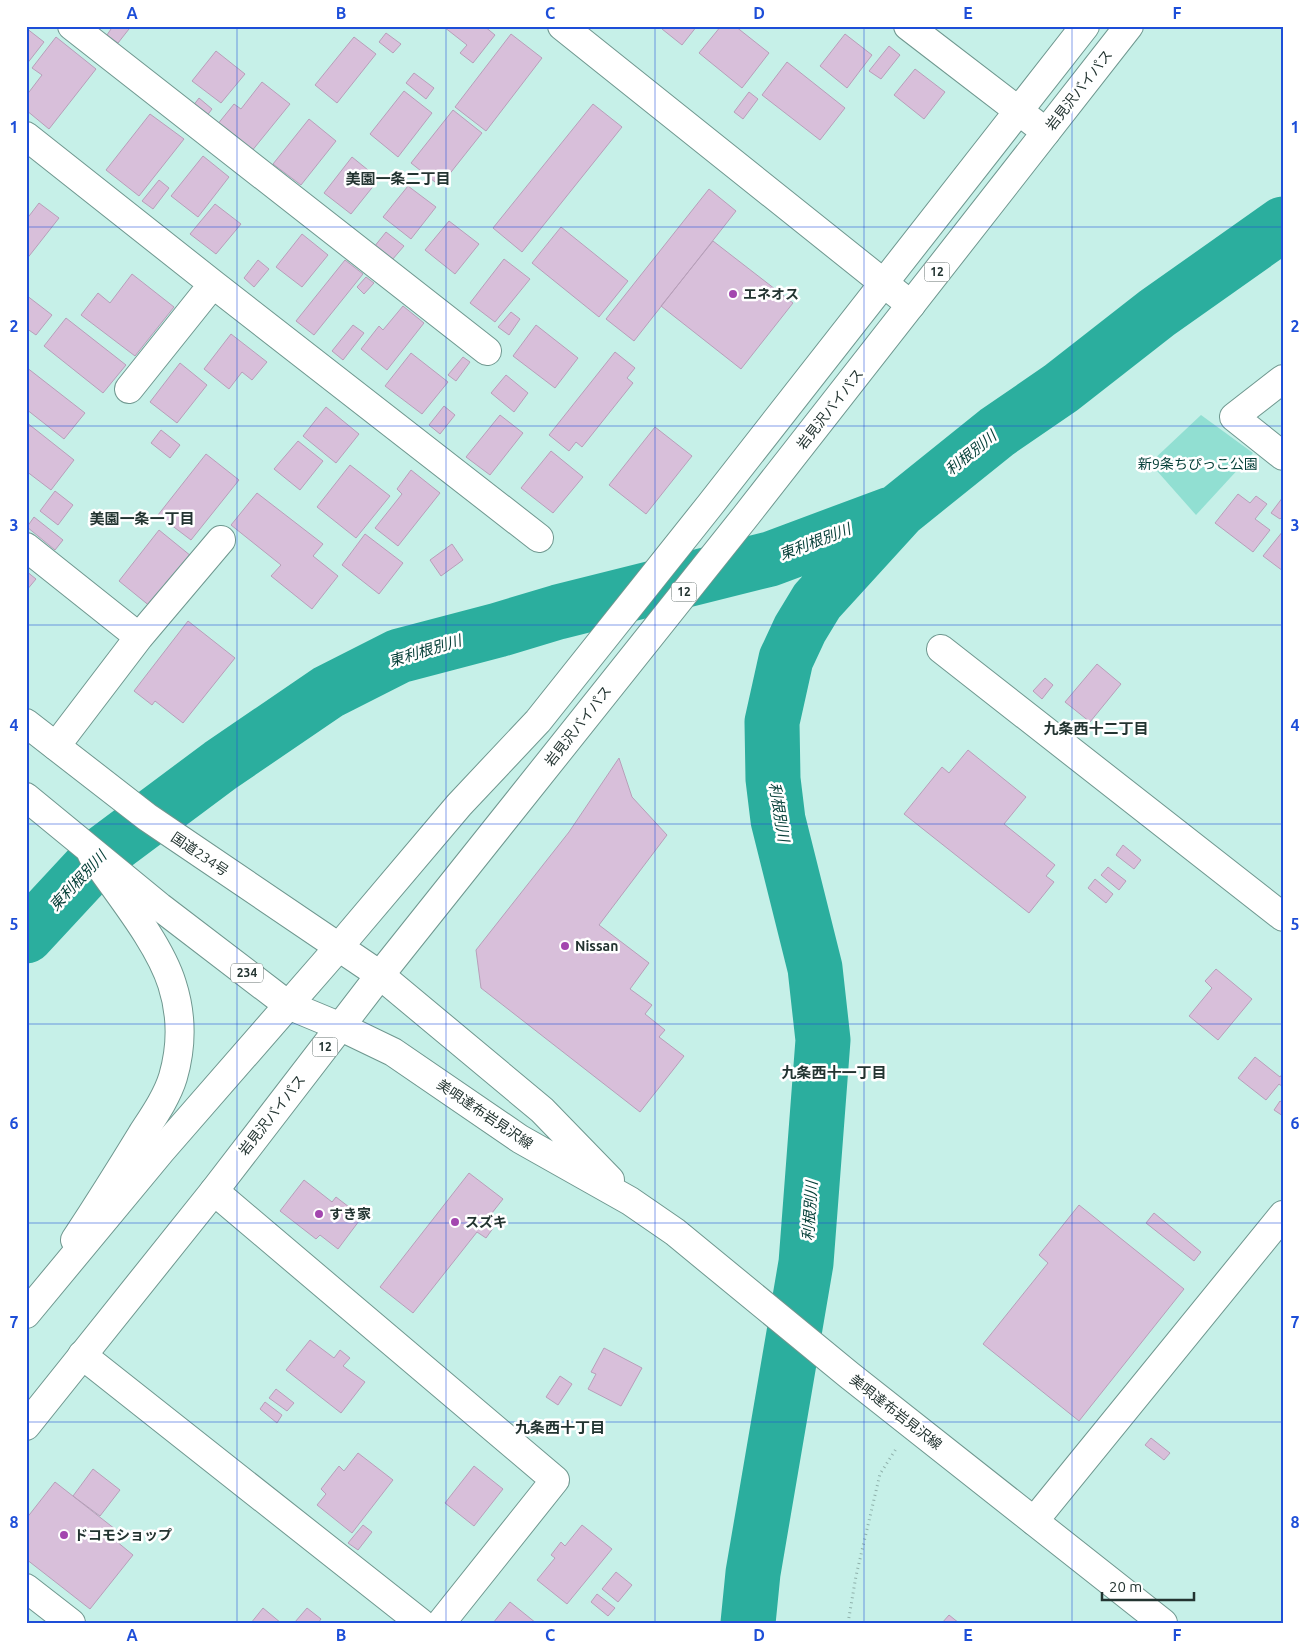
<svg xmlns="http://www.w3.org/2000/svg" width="1309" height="1649" font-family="Ubuntu,'Noto Sans JP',sans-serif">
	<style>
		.green { fill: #91dfd2 }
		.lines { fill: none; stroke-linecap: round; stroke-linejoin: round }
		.river { stroke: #2bae9e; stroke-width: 55 }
		.building { fill: #d8bfda; stroke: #b79fb9 }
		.minor-casing { stroke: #6f978f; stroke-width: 30 }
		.major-casing { stroke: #6f978f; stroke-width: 30 }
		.highway-casing { stroke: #6f978f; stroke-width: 30 }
		.path { stroke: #8fb1ab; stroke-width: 3; stroke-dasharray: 1 4; stroke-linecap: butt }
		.minor { stroke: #fff; stroke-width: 28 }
		.major { stroke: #fff; stroke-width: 28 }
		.highway { stroke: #fff; stroke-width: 28 }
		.grid { fill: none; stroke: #1d4ed8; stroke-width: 1; stroke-opacity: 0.55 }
		.poi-dot { fill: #a346af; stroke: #fff; stroke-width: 2 }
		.labels { text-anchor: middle; stroke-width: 5; stroke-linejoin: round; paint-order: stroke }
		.shield { fill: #fff; stroke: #65716f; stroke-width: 1 }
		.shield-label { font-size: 12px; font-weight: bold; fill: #233431 }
		.street-label { font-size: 14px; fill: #233431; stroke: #fff }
		.poi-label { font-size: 14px; font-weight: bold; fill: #233431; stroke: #fff; text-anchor: start }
		.park-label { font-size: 14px; fill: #033e37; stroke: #fff }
		.neighbourhood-label { font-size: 15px; font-weight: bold; fill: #233431; stroke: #fff }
		.water-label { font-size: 15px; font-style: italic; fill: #08413a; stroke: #fff }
		.neatline { fill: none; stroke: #1d4ed8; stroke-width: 2 }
		.grid-label { font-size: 16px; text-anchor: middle; font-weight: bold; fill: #1d4ed8 }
	</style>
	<rect width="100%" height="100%" fill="#c6f0e8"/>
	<path class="green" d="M1201 415 1253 453 1196 515 1150 463Z"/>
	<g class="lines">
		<path class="river" d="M26 936 103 853 221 765 328 692 399 656 498 630 558 612 770 559 891 514
			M748 1623 753 1573 806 1263 823 1040 815 968 778 820 773 779 772 722 786 659 800 629 817 601 900 510 997 432 1061 388 1157 313 1283 224"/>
	</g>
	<path class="building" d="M113 26H126L129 29 118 43 107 35Z
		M445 26H484L495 35 473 63 460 53 467 45 444 27Z
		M665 26H697L682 45 662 29Z
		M721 26H735L769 53 742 88 699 53Z
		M26 28 44 42 26 65Z
		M386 33 401 44 393 53 379 42Z
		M511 34 542 58 486 131 455 107Z
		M845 34 872 55 847 88 820 66Z
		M56 37 96 69 49 129 26 110V96L42 75 32 68Z
		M354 37 376 54 337 103 315 85Z
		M889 46 900 55 881 79 869 71Z
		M216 51 245 74 221 103 192 81Z
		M787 62 845 108 820 140 762 95Z
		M915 69 945 92 924 119 894 95Z
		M414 73 434 88 426 99 406 83Z
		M262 82 290 104 251 152 217 125 234 104 241 109Z
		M404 91 432 113 398 157 370 134Z
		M749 92 758 99 743 119 734 112Z
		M199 98 212 109 206 117 193 106Z
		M593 104 622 127 522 252 493 228Z
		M453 110 482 133 440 186 411 163Z
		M150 114 184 139 139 196 106 170Z
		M309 119 336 141 301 185 273 164Z
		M203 156 229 177 198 217 171 196Z
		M352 157 379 179 351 214 324 193Z
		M159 180 169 188 153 209 142 201Z
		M408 186 436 207 411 239 383 217Z
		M709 189 736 211 634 341 606 319Z
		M39 203 59 218 26 260V220Z
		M215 204 241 224 216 254 190 234Z
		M449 221 479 244 455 274 425 250Z
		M561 227 628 281 599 317 532 263Z
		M386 232 404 246 392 260 374 247Z
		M302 234 328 255 302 287 276 267Z
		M713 241 793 303 741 369 661 306Z
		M504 259 530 279 495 322 470 303Z
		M258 260 269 269 254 287 244 278Z
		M345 260 363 274 314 335 296 321Z
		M132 274 174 307 135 356 81 315 98 293 110 303Z
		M366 277 374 283 364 294 357 287Z
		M26 295 52 315 36 335 26 328Z
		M403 306 424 323 387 370 361 349 379 326 383 330Z
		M511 312 520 319 509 335 498 327Z
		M66 318 126 365 103 393 44 346Z
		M353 325 364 333 343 360 332 351Z
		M536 325 578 358 555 388 513 356Z
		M231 334 267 362 252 380 242 372 229 389 204 369Z
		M615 352 635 368 627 378 633 383 582 447 576 442 569 451 549 435Z
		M411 353 448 382 422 414 385 386Z
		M463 357 470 362 456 381 448 375Z
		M180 363 207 385 177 423 150 402Z
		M26 367 85 413 64 439 26 409Z
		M506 375 528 393 514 412 491 393Z
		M444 406 455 415 440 434 429 425Z
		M326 407 359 434 336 463 303 436Z
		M500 415 523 433 490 475 466 457Z
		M26 422 74 460 51 490 26 471Z
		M655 427 692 456 646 514 609 485Z
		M161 430 180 445 170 458 151 443Z
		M298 441 323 461 300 490 274 469Z
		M551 451 583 477 553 513 521 488Z
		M206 454 239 480 191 540 158 515Z
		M350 465 390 496 356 538 317 507Z
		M411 470 440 493 398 546 375 528 402 494 397 489Z
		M55 491 73 505 58 525 40 511Z
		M257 493 323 544 313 556 338 576 312 609 271 576 281 565 231 525Z
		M1238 494 1250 503 1256 496 1267 504 1255 519 1270 530 1253 552 1215 523Z
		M1283 497V516L1280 519 1271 513Z
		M34 517 63 540 55 550 27 527Z
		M159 530 191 556 151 607 119 581Z
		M1283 531V571L1263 556Z
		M365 534 403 563 379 594 342 565Z
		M452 544 463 560 441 576 430 560Z
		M26 571 36 579 26 591Z
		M188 621 235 658 183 723 155 701 152 705 134 691Z
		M1097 664 1121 684 1090 722 1065 702Z
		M1045 678 1053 685 1042 699 1033 691Z
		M968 750 1026 797 1004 824 1055 865 1046 876 1054 882 1029 913 904 814 942 767 949 773Z
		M619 758 632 797 667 835 599 925 649 963 630 989 652 1005 645 1014 665 1030 659 1037 684 1056 640 1112 481 988 476 950 569 832Z
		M1123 845 1141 860 1134 869 1116 855Z
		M1108 867 1126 881 1119 890 1101 875Z
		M1095 879 1113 894 1106 903 1088 888Z
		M1216 969 1252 999 1218 1040 1189 1016 1212 988 1205 981Z
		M1255 1057 1280 1077 1283 1073V1087L1279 1084 1266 1100 1238 1078Z
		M1280 1101 1283 1103V1116L1274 1110Z
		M469 1173 503 1199 488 1218 496 1224 486 1238 477 1232 413 1313 380 1287Z
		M304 1180 332 1202 336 1197 362 1217 338 1249 320 1235 316 1239 280 1211Z
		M1079 1205 1184 1289 1079 1421 983 1344 1048 1263 1039 1255Z
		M1154 1213 1201 1252 1194 1261 1146 1223Z
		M310 1340 334 1358 340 1350 350 1358 343 1366 365 1382 341 1413 286 1370Z
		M604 1348 642 1368 621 1406 588 1389 596 1374 591 1372Z
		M560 1376 572 1384 558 1405 546 1397Z
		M276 1389 294 1403 287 1411 269 1398Z
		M265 1402 282 1415 277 1423 260 1409Z
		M1151 1438 1170 1453 1164 1460 1145 1445Z
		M358 1453 393 1480 352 1533 317 1505 326 1494 321 1489 339 1466 344 1471Z
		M474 1466 503 1489 474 1526 445 1503Z
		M93 1469 120 1490 100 1516 73 1496Z
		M55 1482 115 1529 110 1536 133 1555 90 1609 26 1559V1519Z
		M363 1525 372 1532 358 1550 348 1543Z
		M582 1525 612 1549 567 1604 537 1580 555 1558 551 1555 561 1542 565 1546Z
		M616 1572 632 1585 618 1602 602 1589Z
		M597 1594 615 1608 608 1616 591 1602Z
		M510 1602 536 1623H493Z
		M263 1608 281 1623H251Z
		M307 1608 321 1619 318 1623 295 1622Z
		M949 1615 959 1623H942Z"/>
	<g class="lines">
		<defs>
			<path id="minor" d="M72 26 487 351
				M562 26 911 305
				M908 26 1046 132
				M26 136 213 284 539 538
				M1283 379 1234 417 1283 456
				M129 389 213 284
				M26 547 139 637 56 746
				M139 637 221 540
				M941 649 1283 917
				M214 1191 555 1480 441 1623
				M75 1240C98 1205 120 1170 142 1134 153 1117 167 1097 173 1077 182 1046 182 1015 172 984 159 942 117 892 92 855
				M82 1355 421 1623
				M1034 1521 1283 1215
				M26 1588 71 1623"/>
			<path id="major" d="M380 975 542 1110 610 1180
				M341 1027 393 1052 520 1139 630 1201 675 1232 849 1375 1163 1623"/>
			<path id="highway" d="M26 723 147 817 380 975
				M26 797 160 907 288 1005 341 1027
				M26 1314 161 1151 338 948 459 805 538 721 710 505 1085 26
				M26 1426 214 1191 380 975 745 517 1129 26"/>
		</defs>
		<use href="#minor" class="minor-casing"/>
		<use href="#major" class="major-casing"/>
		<use href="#highway" class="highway-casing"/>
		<path class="path" d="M848 1623 856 1576 880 1474 896 1449"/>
		<use href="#minor" class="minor"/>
		<use href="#major" class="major"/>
		<use href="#highway" class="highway"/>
	</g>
	<path class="grid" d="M237 26V1623M446 26V1623M655 26V1623M864 26V1623M1072 26V1623M26 227H1283M26 426H1283M26 625H1283M26 824H1283M26 1024H1283M26 1223H1283M26 1422H1283"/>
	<g class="poi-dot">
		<circle cx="733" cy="294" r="5"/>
		<circle cx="565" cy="946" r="5"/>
		<circle cx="319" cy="1214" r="5"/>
		<circle cx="455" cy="1222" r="5"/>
		<circle cx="64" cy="1535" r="5"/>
	</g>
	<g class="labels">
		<g class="shield">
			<rect x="924.5" y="262.5" width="25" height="19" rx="4"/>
			<rect x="671.5" y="582.5" width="25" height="19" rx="4"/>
			<rect x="231" y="963.5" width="32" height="19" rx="4"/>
			<rect x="312.5" y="1037.5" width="25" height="19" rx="4"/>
		</g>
		<g class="shield-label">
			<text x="937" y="276">12</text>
			<text x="684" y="596">12</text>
			<text x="247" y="977">234</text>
			<text x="325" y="1051">12</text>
		</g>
		<g class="street-label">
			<text transform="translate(1079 90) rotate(-52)" y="5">岩見沢バイパス</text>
			<text transform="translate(830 409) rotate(-52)" y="5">岩見沢バイパス</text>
			<text transform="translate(578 726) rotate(-52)" y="5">岩見沢バイパス</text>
			<text transform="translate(200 854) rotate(34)" y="5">国道234号</text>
			<text transform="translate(485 1114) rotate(34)" y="5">美唄達布岩見沢線</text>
			<text transform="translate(272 1115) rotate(-52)" y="5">岩見沢バイパス</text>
			<text transform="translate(896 1412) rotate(38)" y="5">美唄達布岩見沢線</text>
		</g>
		<g class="poi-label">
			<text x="743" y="299">エネオス</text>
			<text x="575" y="951">Nissan</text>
			<text x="329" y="1219">すき家</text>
			<text x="465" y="1227">スズキ</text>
			<text x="74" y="1540">ドコモショップ</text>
		</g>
		<g class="park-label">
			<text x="1198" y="469">新9条ちぴっこ公園</text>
		</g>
		<g class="neighbourhood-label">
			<text x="398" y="184">美園一条二丁目</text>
			<text x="142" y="524">美園一条一丁目</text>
			<text x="1096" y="734">九条西十二丁目</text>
			<text x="834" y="1078">九条西十一丁目</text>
			<text x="560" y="1433">九条西十丁目</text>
		</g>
		<g class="water-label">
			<text transform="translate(971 453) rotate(-39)" y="5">利根別川</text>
			<text transform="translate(815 542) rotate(-21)" y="5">東利根別川</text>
			<text transform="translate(425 651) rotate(-17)" y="5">東利根別川</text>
			<text transform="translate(779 812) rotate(81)" y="5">利根別川</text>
			<text transform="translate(78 881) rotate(-47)" y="5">東利根別川</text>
			<text transform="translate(810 1211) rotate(-86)" y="5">利根別川</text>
		</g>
	</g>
	<rect width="1309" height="1649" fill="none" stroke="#ffffff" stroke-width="55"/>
	<path d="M1102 1592v8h92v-8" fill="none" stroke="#233431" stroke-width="2.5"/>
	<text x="1109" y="1592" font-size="15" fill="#233431" stroke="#ffffff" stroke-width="4" paint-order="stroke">20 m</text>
	<rect x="28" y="28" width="1254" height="1594" class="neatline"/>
	<g class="grid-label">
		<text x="132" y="19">A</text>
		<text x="341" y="19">B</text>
		<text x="550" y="19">C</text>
		<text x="759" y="19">D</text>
		<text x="968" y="19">E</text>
		<text x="1177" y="19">F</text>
		<text x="14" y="133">1</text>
		<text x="1295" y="133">1</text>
		<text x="14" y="332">2</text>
		<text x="1295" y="332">2</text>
		<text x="14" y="531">3</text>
		<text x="1295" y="531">3</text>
		<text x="14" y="731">4</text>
		<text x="1295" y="731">4</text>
		<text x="14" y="930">5</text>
		<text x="1295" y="930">5</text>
		<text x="14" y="1129">6</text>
		<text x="1295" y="1129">6</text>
		<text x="14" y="1328">7</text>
		<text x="1295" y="1328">7</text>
		<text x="14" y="1528">8</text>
		<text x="1295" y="1528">8</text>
		<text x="132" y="1641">A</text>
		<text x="341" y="1641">B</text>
		<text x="550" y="1641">C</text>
		<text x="759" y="1641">D</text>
		<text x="968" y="1641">E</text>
		<text x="1177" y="1641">F</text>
	</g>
</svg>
